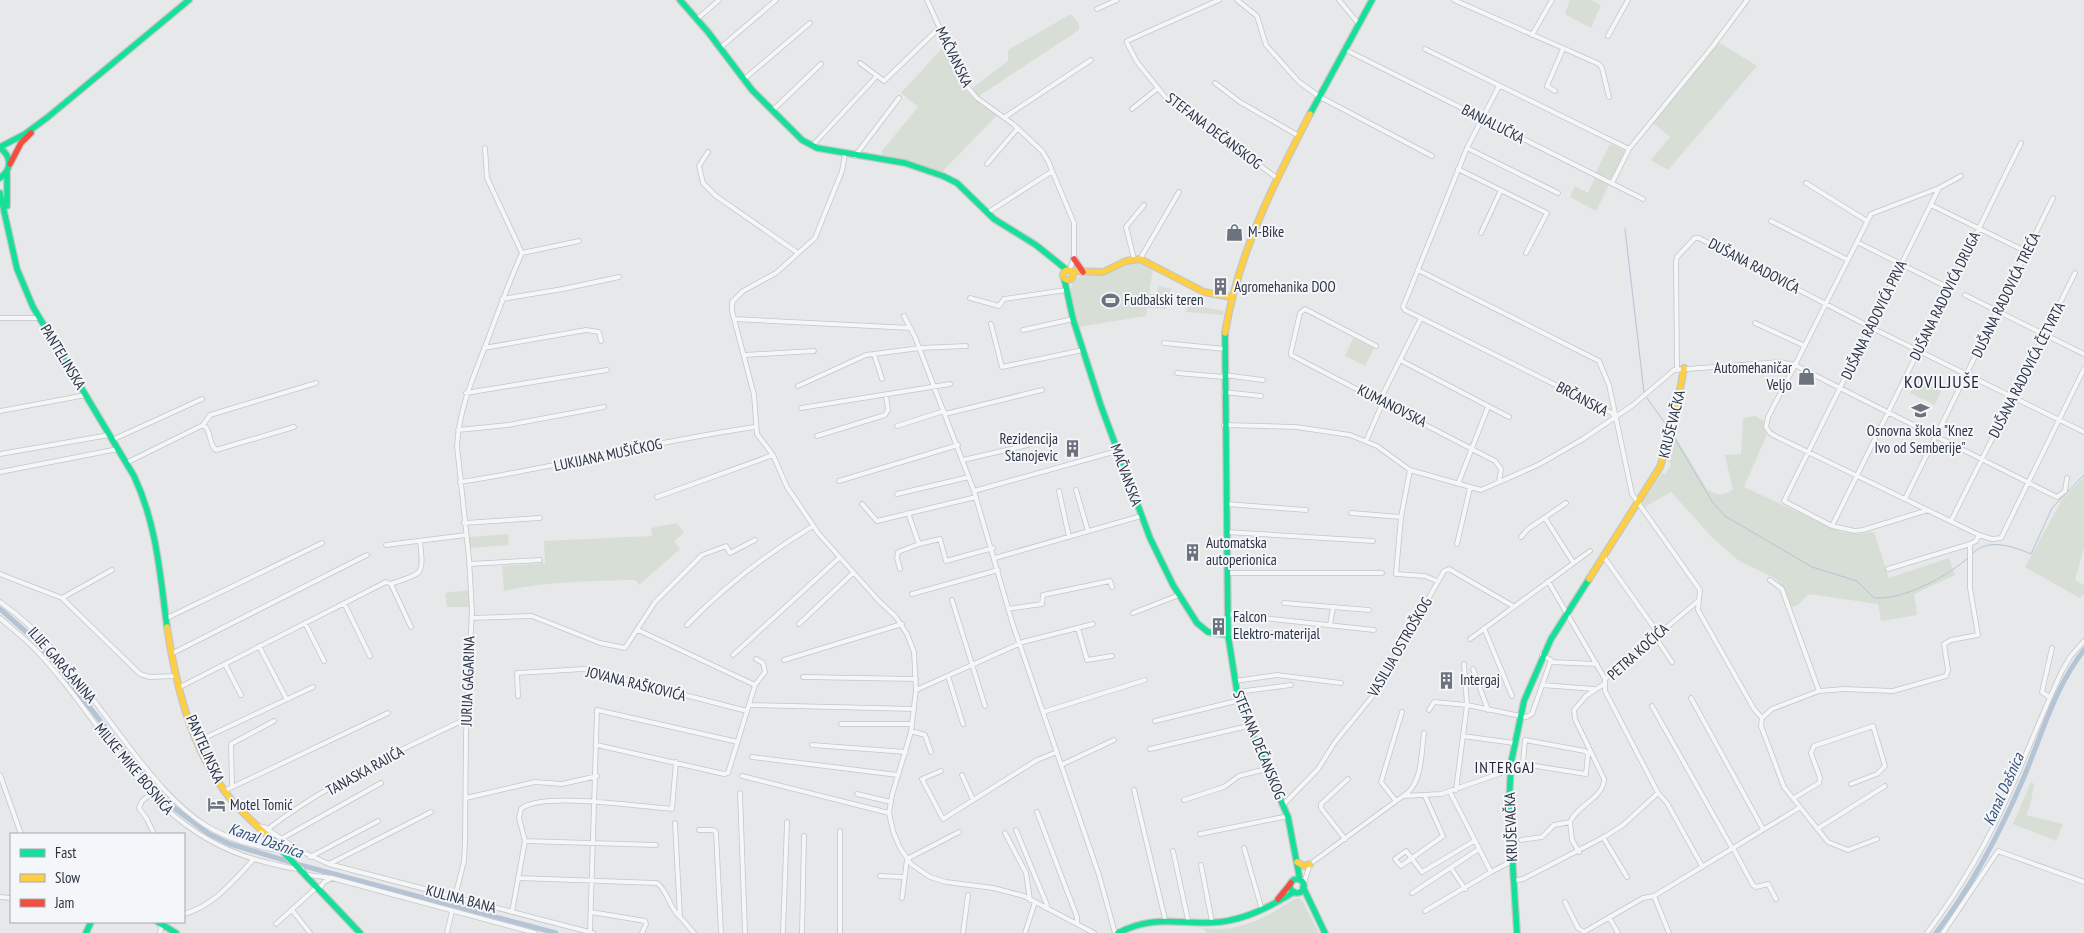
<svg xmlns="http://www.w3.org/2000/svg" width="2084" height="933" font-family="'PT Sans Narrow',sans-serif">
	<style>
		.green { fill: #d6ded6 }
		.lines { fill: none; stroke-linecap: round; stroke-linejoin: round }
		.stream { stroke: #b4c4d5; stroke-width: 1 }
		.canal { stroke: #b4c4d5; stroke-width: 5 }
		.street-casing { stroke: #c4c6c8; stroke-width: 5.5 }
		.fast-casing { stroke: #c4c6c8; stroke-width: 8 }
		.slow-casing { stroke: #c4c6c8; stroke-width: 8 }
		.jam-casing { stroke: #c4c6c8; stroke-width: 8 }
		.street { stroke: #f5f6f7; stroke-width: 4 }
		.fast { stroke: #16e098; stroke-width: 5.5 }
		.slow { stroke: #ffcf43; stroke-width: 5.5 }
		.jam { stroke: #f24e42; stroke-width: 5.5 }
		.labels { text-anchor: middle; stroke-width: 4; stroke-linejoin: round; paint-order: stroke }
		.street-label { font-size: 15px; fill: #2b3445; stroke: #f4f6f9 }
		.poi-label { font-size: 15px; fill: #2b3445; stroke: #f4f6f9; text-anchor: start }
		.neighbourhood-label { font-size: 16px; letter-spacing: 1px; fill: #1d2536; stroke: #f4f6f9 }
		.water-label { font-size: 16px; font-style: italic; fill: #34527a; stroke: #f4f6f9 }
		.quarter-label { font-size: 18px; letter-spacing: 1px; fill: #1d2536; stroke: #f4f6f9 }
	</style>
	<rect width="100%" height="100%" fill="#e6e8ea"/>
	<path class="green" d="M1570 0H1591L1601 5 1591 28 1565 14Z
		M1071 14 1079 24V30L979 96 971 89 1008 61V50Z
		M1718 42 1757 66 1668 170 1651 160 1670 137 1653 123Z
		M945 45 965 90 998 114 942 172 882 156V151L918 107 901 93Z
		M1610 144 1626 151 1611 179 1595 174Z
		M1595 178 1609 185 1596 211 1570 197 1575 186 1588 193Z
		M1132 263H1141L1153 268 1146 316 1079 327 1070 293 1073 280 1081 276 1104 275Z
		M1159 286 1171 289 1165 309 1148 308 1150 294 1156 295Z
		M1190 299 1202 302V307L1224 311 1223 315 1186 312Z
		M1353 338 1374 348 1365 366 1345 356Z
		M1917 379 1941 391 1935 405 1910 393Z
		M1755 416 1764 421 1763 428 1767 434 1744 487 1841 532 1858 534 1874 532 1889 578 1949 558 1955 575 1914 594 1917 615 1881 621 1878 604 1809 594 1798 605 1790 608 1784 588 1775 578 1739 561 1712 537 1671 492 1643 508V502L1662 473 1665 474 1671 465 1668 460 1675 436 1707 489C1717 496 1722 496 1733 490L1725 455 1741 454 1743 418Z
		M2084 477V547L2075 580 2084 585V594L2080 598 2025 567 2062 500Z
		M677 523 684 533 674 541 680 549 639 585 635 580C591 581 547 581 504 591L502 566 545 563 544 541 652 536 651 528Z
		M508 534 509 545 470 548 469 537Z
		M469 590 470 607H447L445 593Z
		M2031 782 2034 784 2031 802 2026 815 2063 824 2056 841 2013 824Z
		M1299 898 1303 902 1318 931 1317 933H1207L1203 928C1228 932 1253 924 1275 911 1282 907 1290 900 1299 898Z"/>
	<g class="lines">
		<path class="stream" d="M1625 229 1644 392
			M1647 398 1667 426
			M1675 439 1713 503 1725 516 1812 567 1857 581 1874 598C1904 600 1946 577 1968 558
			M1971 555C1987 537 2012 546 2031 554L2052 508 2084 475"/>
		<path class="canal" d="M0 609 33 638 50 657 151 785 169 804 209 834 230 844 300 865 556 933
			M1936 933C1972 886 2001 831 2024 777 2042 734 2055 687 2084 650"/>
		<defs>
			<path id="street" d="M927 0 965 84 977 98 1013 124 1042 151 1048 161 1074 223V259L1069 270
				M1219 0 1127 41V43L1137 62 1166 98 1277 178
				M1237 0 1257 16 1266 45 1299 82 1320 97 1432 156
				M1339 0 1358 23
				M1454 0 1599 64 1602 68 1609 97
				M1097 9 1117 0
				M697 19 719 0
				M1532 35 1552 0
				M1608 36 1628 0
				M720 48 776 0
				M1344 49 1643 199
				M1425 49 1629 149
				M860 63 884 81 939 28
				M743 80 810 23
				M1215 83 1240 102 1299 136
				M1499 86 1467 148 1403 307 1405 310 1612 413 1614 416
				M1555 91 1547 86 1563 49
				M1132 109 1158 88
				M773 110 821 64
				M1005 117 1091 60
				M812 146 876 77
				M1467 148 1558 193
				M708 152 699 166 703 183 716 196 798 253
				M845 154 842 171 815 238 776 273 743 291 732 302V311L754 395 757 434 773 455 787 487 819 534 879 601 896 617 907 634 914 652 916 690 911 732 892 795 889 813 893 831 900 848 911 864 930 877 946 882 993 888 1024 896 1094 933
				M855 156 899 98
				M987 164 1018 128
				M1458 169 1547 213 1526 253
				M1612 183 1629 149 1713 46 1747 0
				M1806 183 1867 221
				M1931 205 2027 252
				M987 213 1051 172
				M1771 221 1848 260
				M1481 233 1501 190
				M1857 242 1949 288
				M522 253 579 241
				M1134 259 1126 227 1144 205
				M1140 259 1179 192
				M1418 270 1599 361 1609 385 1632 494 1700 590 1698 610 1754 709 1762 718
				M1965 295 2084 354
				M970 298 999 306 1004 299 1066 290
				M502 299 563 289 619 277
				M904 316 915 337 974 491 1013 625 1099 875 1115 933
				M0 318H40
				M734 319 911 328
				M1755 323 1805 346
				M991 324 1002 367 1083 350
				M1023 330 1073 319
				M1164 343 1225 349
				M1376 346 1305 309 1300 313 1291 352V355L1495 461 1501 469 1499 482
				M484 348 586 330 599 332 601 341
				M874 354 882 379
				M744 355 814 351
				M1400 360 1509 417
				M1677 368 1676 262 1677 257 1695 238H1699L1870 327 2084 432
				M1177 373 1224 377
				M1224 375 1263 380
				M798 386 866 355 920 348 966 346
				M1224 392 1261 396
				M466 393 607 370
				M1380 400 1421 318
				M801 408 950 384
				M0 411 86 395
				M945 414 1042 390
				M203 425C212 430 208 444 216 450L294 427
				M1224 425 1296 427 1350 435 1377 446 1410 470 1481 490 1538 465 1583 439 1633 405 1674 370 1780 362 1795 365 1871 214 1939 188 1961 176
				M897 426 944 411
				M458 430 508 425 604 407
				M817 436 885 415 888 410 886 395
				M112 440 202 399
				M1366 441 1383 402
				M0 454 109 435
				M963 460 1028 445
				M126 463 203 425 210 415 316 383
				M1410 470 1401 517 1396 574 1425 576 1437 581
				M0 472 118 449
				M2067 478 2065 491 2057 497C1970 453 1882 410 1795 365L1768 417 1766 427 1770 433 1777 437 1979 535 1992 539 2001 538 2084 369
				M839 481 958 445
				M460 482C559 467 656 441 755 427
				M1458 484 1488 407
				M1076 490 1088 531
				M974 491 1117 451
				M1059 491 1069 537
				M897 494 969 477
				M657 497 773 455
				M1905 499 2053 198
				M862 504 877 521 976 497
				M1227 504 1306 510
				M1928 510 1863 530 1855 531 1832 526 2021 143
				M908 513 919 544 940 539 946 561 993 548
				M1351 513 1401 517
				M1545 518 1573 562
				M1951 521 2075 273
				M464 523 540 518
				M1832 526 1784 501 1939 188
				M1227 532 1373 541
				M1521 537 1528 529 1566 503
				M1457 544 1470 488
				M386 545 466 535
				M1604 557 1655 629 1658 641 1672 662
				M995 558 1141 516
				M469 564 540 560
				M900 569 897 558 898 552 919 544
				M1888 569 1970 544
				M1227 573H1382
				M0 574 62 598 140 674 150 677 176 676
				M1770 580 1782 589 1819 691
				M1548 581 1605 679
				M391 584 411 627
				M912 594 998 570
				M62 598 112 570
				M952 600 985 706
				M1698 601 1605 679V691L1658 793 1667 803 1702 866
				M0 602C54 639 93 701 133 752 154 779 176 806 205 825 226 838 253 846 277 850L284 851 292 847
				M344 603 370 656
				M1284 603 1369 610
				M1008 609 1042 604 1043 595 1110 581 1112 587
				M1133 613 1179 595
				M1227 614 1374 630
				M0 618C11 628 23 637 34 648 111 728 146 833 265 862 277 865 289 869 302 869
				M471 618 532 616 600 643 625 648 655 602 702 555 726 546 730 553 755 540
				M165 619 322 543
				M305 623 324 661
				M799 624 853 573
				M687 625C725 586 766 554 813 526
				M1330 625 1333 607
				M1078 628 1087 660 1112 656
				M1484 628 1512 696
				M638 630 755 685
				M1470 639 1590 551
				M259 646 286 698
				M171 654 367 555
				M733 655 839 558
				M784 660 902 624
				M1550 662 1597 664
				M225 664 241 695
				M1464 664 1467 705 1526 717 1532 714 1551 660 1542 655
				M1473 669 1488 710
				M948 676 963 724
				M803 677 916 679
				M1235 681 1277 675 1341 683
				M1542 685 1594 689
				M180 687 386 582 391 584C423 572 424 577 420 541
				M916 690 1023 642 1093 624
				M1237 692 1291 685
				M518 696 517 673 584 669 747 711
				M2049 697 2042 692 2052 648
				M1691 698 1763 829
				M749 705 914 709
				M1652 706 1732 848
				M1429 710 1434 702 1467 705 1456 790
				M1043 712 1145 680
				M1155 721 1240 700
				M841 724H912
				M911 731 925 735 931 752
				M1463 736 1514 743
				M1525 740 1585 751 1588 754 1586 774 1523 764Z
				M198 741 313 687
				M597 745 724 774 728 773 755 685 765 672 763 663 756 659
				M812 745 906 752
				M1150 749 1248 726
				M752 757 898 775
				M1061 765 1114 740
				M941 771 922 779 943 819 1037 760 1057 752
				M0 775 21 834
				M962 775 973 800
				M742 776 889 813
				M232 786 231 744 274 721
				M1134 790 1165 919
				M224 791 388 713
				M1450 792 1491 872 1512 861
				M740 793 745 933
				M151 794 142 801 139 808 147 819 154 834
				M857 794 891 802
				M1403 796C1423 785 1421 752 1424 733
				M1425 796 1443 836 1401 866 1395 859 1406 851 1422 872 1474 841
				M466 798 535 782 562 784 597 776
				M1794 798 1819 783 1820 778 1811 753 1814 746 1873 726 1885 766 1877 774 1851 784
				M1184 800 1224 787 1239 776 1266 769
				M1396 801 1381 782 1402 712
				M1283 805 1318 769 1335 742 1375 693 1444 571 1449 569 1513 606
				M1037 812 1077 917V924
				M675 823 680 917 694 933
				M257 826 264 827 298 850 329 864 593 933
				M268 829C323 786 402 749 466 719
				M1817 829 1885 786
				M699 830H713L716 832 721 933
				M1016 830 1047 905 1046 908
				M840 831V933
				M1005 833 1026 873 1030 900
				M1200 834 1288 816
				M1603 837 1627 877
				M281 839 381 783
				M1345 839 1321 808V804L1348 779
				M1877 839 1848 850 1828 842 1784 787 1761 726 1762 718 1772 709 1819 691 1844 689 1893 691 1946 676 1948 670 1944 644 1951 640 1978 635 1970 588V544L1976 541 1979 535
				M1521 840 1542 837 1554 825 1570 822
				M525 841 656 845
				M1244 848 1262 910
				M1733 848 1753 885 1756 887 1768 884 1776 899
				M1173 851 1188 920
				M1579 852 1572 840 1570 822C1577 805 1604 798 1604 779L1575 719 1574 710 1586 696 1604 684
				M310 857 378 821
				M329 864 431 812
				M1201 865 1212 922
				M1451 868 1465 889
				M308 875 332 878 324 882 320 888
				M880 876 905 877
				M332 878 535 933
				M518 878 657 883C668 891 669 908 680 917
				M1513 881 1523 879 1606 836 1623 825 1658 793
				M1303 886 1310 864 1403 796 1441 794 1510 770
				M1412 893 1479 849
				M1654 896 1669 933
				M0 897 11 898
				M455 897 464 861 465 841 466 734 472 611 469 558 457 446C459 410 472 380 485 347 497 315 508 284 522 253L487 178 485 148
				M902 898 907 859 959 832
				M1565 902 1578 928 1584 932 1643 898 1654 896 1799 808
				M292 910 310 933
				M1425 911 1491 872
				M512 912 525 841 519 818 521 809C541 791 643 807 672 809L676 762
				M591 912 645 921 646 924 642 933
				M184 914C214 906 233 881 254 859
				M1609 917 1618 933
				M276 924 318 886
				M590 932 597 710 738 742
				M160 933 162 924
				M447 933 452 911
				M783 933 787 822
				M802 933 804 836
				M963 933 968 895
				M1025 933 1035 902
				M1927 933C1960 889 1988 842 2010 791 2028 751 2043 711 2062 671L2070 657 2084 641
				M1943 933 1998 851 2084 882"/>
			<path id="fast" d="M680 0 708 32 752 90 802 140 817 148 905 163 943 176 957 183 994 219 1036 245 1067 270
				M1310 114 1372 0
				M0 147 25 134 48 117 189 0
				M0 148C12 157 12 169 0 178
				M7 173V206
				M0 193 17 269 33 307 134 476C157 525 160 575 167 627
				M1064 278 1073 319 1101 406 1150 538 1173 585 1197 623 1208 632 1228 635
				M1225 333 1228 635 1237 692 1248 724 1288 817 1300 880
				M271 839 360 933
				M1290 886a7 7 0 1 1 14 0a7 7 0 1 1-14 0Z
				M1303 887 1325 933
				M158 922 176 933
				M86 933 91 922
				M1118 933C1157 913 1180 926 1220 922 1247 919 1271 906 1294 892
				M1517 933 1509 806 1511 763 1524 701 1551 639 1589 579"/>
			<path id="slow" d="M1063 275a5 5 0 1 1 10 0a5 5 0 1 1-10 0Z
				M1071 271 1103 272 1126 261 1140 259 1204 292 1231 297
				M1225 333C1238 254 1273 185 1310 114
				M1589 579 1660 467 1674 422 1684 368
				M167 627C175 681 189 740 221 786 234 806 253 822 271 839
				M1297 862 1304 866 1310 864"/>
			<path id="jam" d="M10 164 21 143 31 133
				M1074 259 1083 272
				M1278 899 1291 883"/>
		</defs>
		<use href="#street" class="street-casing"/>
		<use href="#fast" class="fast-casing"/>
		<use href="#slow" class="slow-casing"/>
		<use href="#jam" class="jam-casing"/>
		<use href="#street" class="street"/>
		<use href="#fast" class="fast"/>
		<use href="#slow" class="slow"/>
		<use href="#jam" class="jam"/>
	</g>
	<defs>
		<symbol id="shop-bare" viewBox="-9 -9 18 18"><path d="M-5-2.5h2.3a2.7 3.5 0 0 1 5.4 0H5L5.5 6h-11ZM-1.5-2.5h3a1.5 2.3 0 0 0-3 0Z" fill="#6c737f" stroke="#f4f6f9" stroke-width="2.5" paint-order="stroke"/></symbol>
		<symbol id="building-bare" viewBox="-9 -9 18 18"><path d="M-4-6H4V6H1V3H-1V6H-4ZM-2.5-4.3h1.7v1.8h-1.7ZM.8-4.3h1.7v1.8H.8ZM-2.5-1h1.7V.8h-1.7ZM.8-1h1.7V.8H.8Z" fill="#6c737f" stroke="#f4f6f9" stroke-width="2.5" paint-order="stroke"/></symbol>
		<symbol id="stadium-bare" viewBox="-9 -9 18 18"><path d="M0-5a6.5 5 0 1 0 0 10a6.5 5 0 1 0 0-10ZM-3.5-1.8h7v3.6h-7Z" fill="#6c737f" stroke="#f4f6f9" stroke-width="2.5" paint-order="stroke"/></symbol>
		<symbol id="school-bare" viewBox="-9 -9 18 18"><path d="M0-5L7-2L0 1L-7-2ZM-4 1L0 2.5L4 1V4Q0 6-4 4Z" fill="#6c737f" stroke="#f4f6f9" stroke-width="2.5" paint-order="stroke"/></symbol>
		<symbol id="hotel-bare" viewBox="-9 -9 18 18"><path d="M-6-4.5h1.5V1H6V5H4.5V3h-9V5H-6ZM-4 0a1.8 1.8 0 1 1 3.6 0ZM.5 0V-2.5h3Q6-2.5 6 0Z" fill="#6c737f" stroke="#f4f6f9" stroke-width="2.5" paint-order="stroke"/></symbol>
	</defs>
	<g fill-rule="evenodd">
		<use href="#shop-bare" x="1222" y="220" width="25" height="25"/>
		<use href="#building-bare" x="1208" y="274" width="25" height="25"/>
		<use href="#stadium-bare" x="1098" y="288" width="25" height="25"/>
		<use href="#shop-bare" x="1794" y="364" width="25" height="25"/>
		<use href="#school-bare" x="1908" y="398" width="25" height="25"/>
		<use href="#building-bare" x="1060" y="436" width="25" height="25"/>
		<use href="#building-bare" x="1180" y="540" width="25" height="25"/>
		<use href="#building-bare" x="1206" y="614" width="25" height="25"/>
		<use href="#building-bare" x="1434" y="668" width="25" height="25"/>
		<use href="#hotel-bare" x="204" y="792" width="25" height="25"/>
	</g>
	<g class="labels">
		<g class="street-label">
			<text transform="translate(954 57) rotate(64)" y="5">MAČVANSKA</text>
			<text transform="translate(1493 124) rotate(27)" y="5">BANJALUČKA</text>
			<text transform="translate(1214 131) rotate(37)" y="5">STEFANA DEČANSKOG</text>
			<text transform="translate(1754 266) rotate(28)" y="5">DUŠANA RADOVIĆA</text>
			<text transform="translate(2006 295) rotate(-64)" y="5">DUŠANA RADOVIĆA TREĆA</text>
			<text transform="translate(1945 296) rotate(-64)" y="5">DUŠANA RADOVIĆA DRUGA</text>
			<text transform="translate(1874 320) rotate(-64)" y="5">DUŠANA RADOVIĆA PRVA</text>
			<text transform="translate(63 357) rotate(59)" y="5">PANTELINSKA</text>
			<text transform="translate(2027 370) rotate(-63)" y="5">DUŠANA RADOVIĆA ČETVRTA</text>
			<text transform="translate(1582 399) rotate(28)" y="5">BRČANSKA</text>
			<text transform="translate(1392 406) rotate(27)" y="5">KUMANOVSKA</text>
			<text transform="translate(1672 424) rotate(-76)" y="5">KRUŠEVAČKA</text>
			<text transform="translate(608 455) rotate(-12)" y="5">LUKIJANA MUŠIČKOG</text>
			<text transform="translate(1126 475) rotate(70)" y="5">MAČVANSKA</text>
			<text transform="translate(1400 647) rotate(-60)" y="5">VASILIJA OSTROŠKOG</text>
			<text transform="translate(1638 652) rotate(-42)" y="5">PETRA KOČIĆA</text>
			<text transform="translate(62 665) rotate(49)" y="5">ILIJE GARAŠANINA</text>
			<text transform="translate(468 681) rotate(-88)" y="5">JURIJA GAGARINA</text>
			<text transform="translate(636 684) rotate(14)" y="5">JOVANA RAŠKOVIĆA</text>
			<text transform="translate(1259 745) rotate(68)" y="5">STEFANA DEČANSKOG</text>
			<text transform="translate(205 749) rotate(66)" y="5">PANTELINSKA</text>
			<text transform="translate(134 769) rotate(50)" y="5">MILKE MIKE BOSNIĆA</text>
			<text transform="translate(365 771) rotate(-29)" y="5">TANASKA RAJIĆA</text>
			<text transform="translate(1511 827) rotate(-92)" y="5">KRUŠEVAČKA</text>
			<text transform="translate(461 899) rotate(15)" y="5">KULINA BANA</text>
		</g>
		<g class="poi-label">
			<text x="1248" y="237">M-Bike</text>
			<text x="1234" y="292">Agromehanika DOO</text>
			<text x="1124" y="305">Fudbalski teren</text>
			<text x="1792" y="373" text-anchor="end">Automehaničar<tspan x="1792" dy="17">Veljo</tspan></text>
			<text x="1920" y="436" text-anchor="middle">Osnovna škola "Knez<tspan x="1920" dy="17">Ivo od Semberije"</tspan></text>
			<text x="1058" y="444" text-anchor="end">Rezidencija<tspan x="1058" dy="17">Stanojevic</tspan></text>
			<text x="1206" y="548">Automatska<tspan x="1206" dy="17">autoperionica</tspan></text>
			<text x="1233" y="622">Falcon<tspan x="1233" dy="17">Elektro-materijal</tspan></text>
			<text x="1460" y="685">Intergaj</text>
			<text x="230" y="810">Motel Tomić</text>
		</g>
		<g class="neighbourhood-label">
			<text x="1505" y="773">INTERGAJ</text>
		</g>
		<g class="water-label">
			<text transform="translate(2003 789) rotate(-66)" y="6">Kanal Dašnica</text>
			<text transform="translate(266 840) rotate(19)" y="6">Kanal Dašnica</text>
		</g>
		<g class="quarter-label">
			<text x="1942" y="388">KOVILJUŠE</text>
		</g>
	</g>
	<rect x="10" y="833" width="175" height="90" fill="#f4f6f9" stroke="#a4a8b1"/>
	<rect x="20" y="849" width="25" height="8" fill="#16e098" stroke="#a4a8b1"/>
	<text x="55" y="858" font-size="15" fill="#2b3445">Fast</text>
	<rect x="20" y="874" width="25" height="8" fill="#ffcf43" stroke="#a4a8b1"/>
	<text x="55" y="883" font-size="15" fill="#2b3445">Slow</text>
	<rect x="20" y="899" width="25" height="8" fill="#f24e42" stroke="#a4a8b1"/>
	<text x="55" y="908" font-size="15" fill="#2b3445">Jam</text>
</svg>
